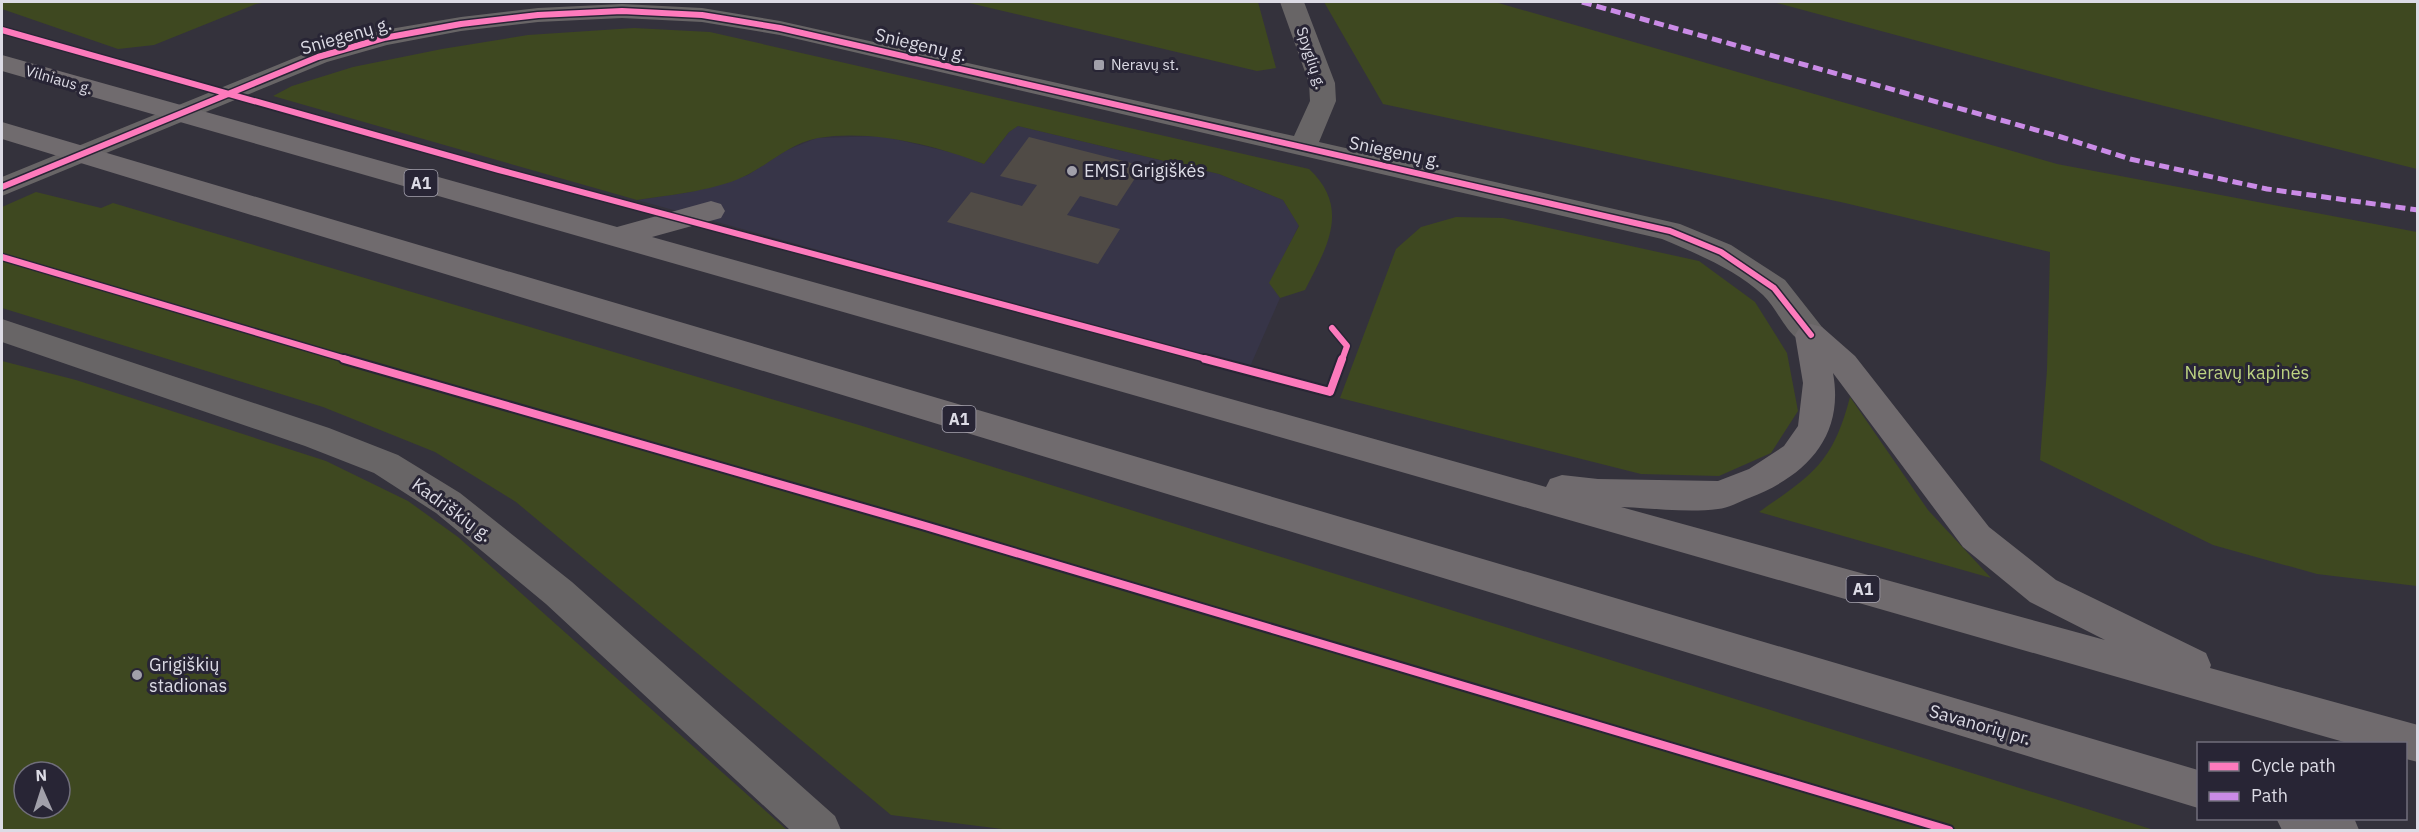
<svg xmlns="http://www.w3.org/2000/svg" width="2419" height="832" font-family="'IBM Plex Sans',sans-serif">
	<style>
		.built { fill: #373548 }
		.green { fill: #3e4820; fill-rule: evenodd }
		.building { fill: #504b46 }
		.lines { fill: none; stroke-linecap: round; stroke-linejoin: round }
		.minor { fill: #686566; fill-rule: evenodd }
		.highway { fill: #706b6e; fill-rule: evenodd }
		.quiet { stroke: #ca8be6; stroke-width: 5; stroke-dasharray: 10 5; stroke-linecap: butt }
		.cycleway-far1-casing { stroke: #282535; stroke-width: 9 }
		.cycleway-casing { stroke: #282535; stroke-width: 12 }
		.cycleway-far1 { stroke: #fd7abc; stroke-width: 6 }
		.cycleway { stroke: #fd7abc; stroke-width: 8 }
		.poi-dot { fill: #a1a0aa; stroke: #282535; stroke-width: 2 }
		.labels { text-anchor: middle; stroke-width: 6; stroke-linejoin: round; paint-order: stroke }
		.far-street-label { font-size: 15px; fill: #dcdbe5; stroke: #282535 }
		.far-poi-label { font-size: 15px; fill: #dcdbe5; stroke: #282535; text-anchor: start }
		.shield { fill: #282535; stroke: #a6a4b0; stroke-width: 1.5 }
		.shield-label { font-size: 16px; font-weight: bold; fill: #dcdbe5 }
		.street-label { font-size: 18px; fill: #dcdbe5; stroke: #282535 }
		.poi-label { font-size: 18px; fill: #dcdbe5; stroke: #282535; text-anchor: start }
		.park-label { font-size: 18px; fill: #bdd382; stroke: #282535 }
	</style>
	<rect width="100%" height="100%" fill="#34323c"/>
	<path class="built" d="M1018 126 1219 174 1283 200 1299 225 1270 283 1280 298 1249 369 637 200 691 192 748 175 785 151 817 138 882 136 958 154 984 164 1009 132Z"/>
	<path class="green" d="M2 2H268L256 4 154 45 118 49 2 9Z
		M965 2H1258L1276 68 1257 71Z
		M1324 2H1495L2057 164 2417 232V586L2317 574 2213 545 2040 460 2047 370 2050 252 1845 203 1383 104Z
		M1773 2H2417V169L2100 90Z
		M634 28 710 32 1309 169C1351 208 1327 247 1305 290L1280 298 1269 283 1299 226 1283 200 1219 174 1018 126 1009 132 984 164C935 145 871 129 818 138 791 143 772 162 749 174 720 190 671 195 637 200L273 96 292 86 353 67 442 49 528 35Z
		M36 192 101 208 113 203 859 425 2154 830H1010L891 815 516 502 435 452 323 407 2 308V207Z
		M1456 217 1503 218 1699 261 1755 302 1787 353 1798 411 1771 453 1719 476 1641 474 1340 398 1396 249 1421 227Z
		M2 361 76 380 326 461 408 501 458 537 787 830H2ZM24 772H60V808H24Z
		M1850 397 1928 510 1991 578 1759 512C1812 475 1833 463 1850 397Z"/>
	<path class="building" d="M1029 137 1143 166 1117 206 1080 196 1067 215 1120 229 1098 264 947 222 971 192 1022 206 1037 185 1000 176Z"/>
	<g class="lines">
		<path class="minor" d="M1280 2H1304L1335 83 1336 101 1319 142 1680 224 1731 245 1785 280 1822 327 1827 335 1822 343C1791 352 1782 313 1763 295 1735 269 1697 254 1662 239L780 35 702 22 622 18 538 22 461 31 387 45 327 62 2 196V177L309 52 384 30 461 17 538 8 622 4 702 8 780 21 1294 136 1310 101 1309 83Z
			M2 319 329 428 398 455 460 493 572 582 835 816 841 830H790L546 604 436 513 374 473 305 446 2 342Z"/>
		<path class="highway" d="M2 55 617 227 711 201 721 204 725 211 721 218 652 237 1546 487 1550 479 1562 475 1598 479 1718 481 1749 469 1784 446 1798 426 1803 383 1795 335 1800 327 1811 324 1822 327 1855 356 1989 527 2056 580 2206 653 2211 665 2210 668 2418 725V762L2406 759V744H2351L2 71ZM1833 373 1963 547 2030 602 2105 640 1621 507C1652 508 1687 513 1718 509 1728 508 1739 502 1749 498 1804 477 1845 438 1833 373Z
			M2 122 2198 770V808L2 139Z
			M2276 818H2354L2359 830H2282Z"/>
		<path class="quiet" d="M1582 2 2061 137 2130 159 2267 189 2418 210"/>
		<defs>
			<path id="cycleway-far1" d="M2 30 499 170 1210 360
				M2 187 318 57 384 38 461 24 538 15 622 11 702 15 780 28 1670 231 1721 252 1774 288 1811 335
				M2 257 349 360
				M1332 328 1347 346 1342 360"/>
			<path id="cycleway" d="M344 359 922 525 1949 830
				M1205 359 1330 392 1342 359"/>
		</defs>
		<use href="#cycleway-far1" class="cycleway-far1-casing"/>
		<use href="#cycleway" class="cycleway-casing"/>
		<use href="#cycleway-far1" class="cycleway-far1"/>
		<use href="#cycleway" class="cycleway"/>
	</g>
	<g class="poi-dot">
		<rect x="1093" y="59" width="12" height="12" rx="3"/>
		<circle cx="1072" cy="171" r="6"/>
		<circle cx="137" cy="675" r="6"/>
	</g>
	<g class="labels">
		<g class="far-street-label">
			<text transform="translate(1311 58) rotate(72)" y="5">Spyglių g.</text>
			<text transform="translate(59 80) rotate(16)" y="5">Vilniaus g.</text>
		</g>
		<g class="far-poi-label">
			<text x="1111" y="70">Neravų st.</text>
		</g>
		<g class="shield">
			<rect x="404.5" y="170" width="33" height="26" rx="4.5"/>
			<rect x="942.5" y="406" width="33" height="26" rx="4.5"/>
			<rect x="1846.5" y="576" width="33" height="26" rx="4.5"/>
		</g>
		<g class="shield-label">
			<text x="421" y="189">A1</text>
			<text x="959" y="425">A1</text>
			<text x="1863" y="595">A1</text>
		</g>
		<g class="street-label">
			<text transform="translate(346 36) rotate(-16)" y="6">Sniegenų g.</text>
			<text transform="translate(921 45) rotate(13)" y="6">Sniegenų g.</text>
			<text transform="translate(1395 152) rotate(12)" y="6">Sniegenų g.</text>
			<text transform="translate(452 510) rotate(36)" y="6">Kadriškių g.</text>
			<text transform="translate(1980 725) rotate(16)" y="6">Savanorių pr.</text>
		</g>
		<g class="poi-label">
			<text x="1084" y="177">EMSI Grigiškės</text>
			<text x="149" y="671">Grigiškių<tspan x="149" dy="21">stadionas</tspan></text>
		</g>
		<g class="park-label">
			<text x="2247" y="379">Neravų kapinės</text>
		</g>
	</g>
	<rect width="2419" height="832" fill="none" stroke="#dcdbe5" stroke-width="6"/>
	<rect x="2197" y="742" width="210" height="78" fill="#282535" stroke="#706e7b" stroke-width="1.5"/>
	<rect x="2209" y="762" width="30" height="9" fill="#fd7abc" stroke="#706e7b" stroke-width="1.5"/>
	<text x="2251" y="772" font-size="18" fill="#dcdbe5">Cycle path</text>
	<rect x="2209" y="792" width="30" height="9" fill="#ca8be6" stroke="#706e7b" stroke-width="1.5"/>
	<text x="2251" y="802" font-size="18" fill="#dcdbe5">Path</text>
	<g transform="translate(42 790) rotate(357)"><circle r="28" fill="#282535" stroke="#706e7b" stroke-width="1.5"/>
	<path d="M0-4.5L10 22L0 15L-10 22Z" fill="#a1a0aa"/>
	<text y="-9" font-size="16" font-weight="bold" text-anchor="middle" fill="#dcdbe5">N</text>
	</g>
</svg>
